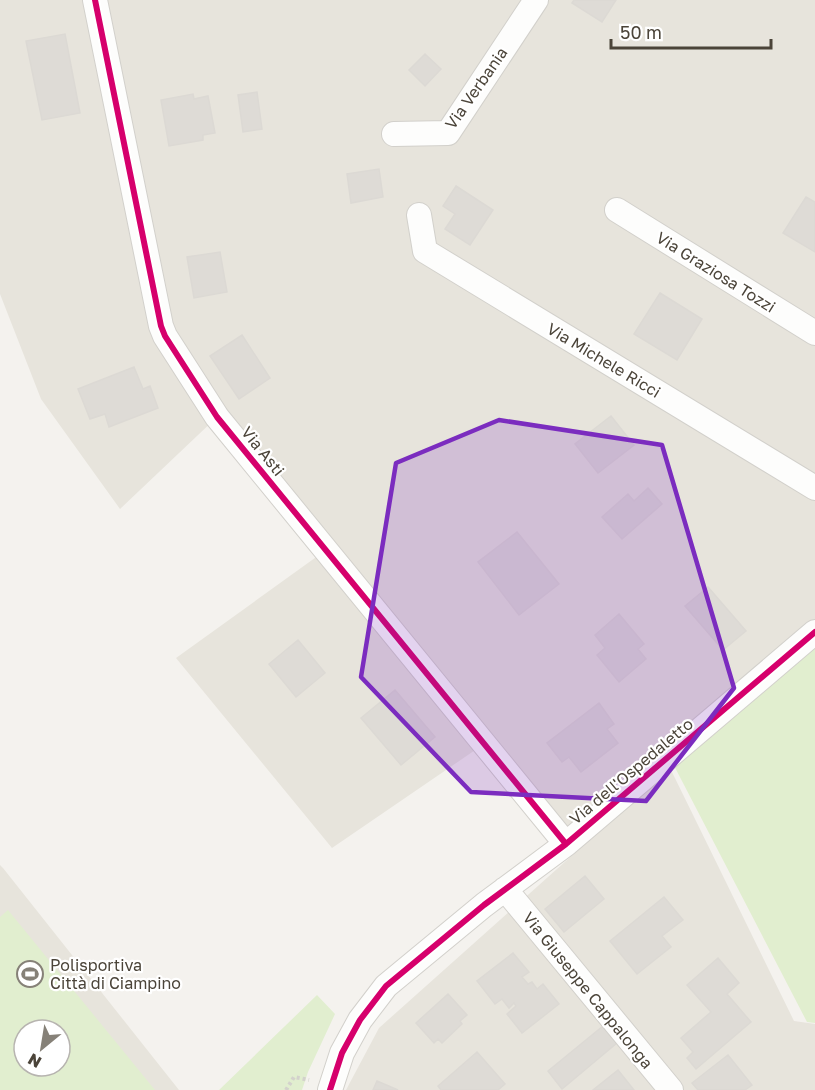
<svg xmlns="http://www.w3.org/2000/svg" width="815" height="1090" font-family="'Golos Text',sans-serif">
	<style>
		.residential { fill: #e7e4dc; fill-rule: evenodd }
		.green { fill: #e1eecf; fill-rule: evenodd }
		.building { fill: #dedbd6; stroke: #dcd9d4; stroke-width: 1.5 }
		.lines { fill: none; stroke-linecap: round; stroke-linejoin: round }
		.minor-casing { stroke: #d2d0cb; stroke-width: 26 }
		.path { stroke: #d3d2cc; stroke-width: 4; stroke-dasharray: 3 3; stroke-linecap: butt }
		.minor { stroke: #fdfdfc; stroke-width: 24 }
		.cycleway-casing { stroke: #fff; stroke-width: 10 }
		.cycleway { stroke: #d6006c; stroke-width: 6 }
		.marked { fill: #7b2cbf; fill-opacity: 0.2; stroke: #7b2cbf; stroke-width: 4.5; stroke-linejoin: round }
		.labels { text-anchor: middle; stroke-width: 4.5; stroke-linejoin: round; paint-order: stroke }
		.street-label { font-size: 16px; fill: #4b4439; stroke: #fff }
		.poi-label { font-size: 16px; fill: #4b4439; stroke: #fff; text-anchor: start }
	</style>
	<rect width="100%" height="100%" fill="#f4f2ee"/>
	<path class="residential" d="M0 0H815V633L566 844 484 744 332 848 176 658 326 550 217 417 120 509 41 399 0 294Z
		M670 768 794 1021 815 1024V1090H346L379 1028Z
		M0 865 3 868 179 1090H0ZM24 1030H60V1066H24Z"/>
	<path class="green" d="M815 624V1023L807 1022 669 756Z
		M8 910 155 1090H0V917ZM24 1030H60V1066H24Z
		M317 995 335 1014 308 1072 302 1090H219Z"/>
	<path class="building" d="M574 0H616L602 22 572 3Z
		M65 34 80 113 42 120 26 41Z
		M425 54 441 69 425 86 409 70Z
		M257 92 262 129 243 132 238 95Z
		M193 94 194 99 208 96 215 133 203 135V140L169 146 161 100Z
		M379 169 383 197 351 203 347 174Z
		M456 186 493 210 470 245 445 229 455 214 443 206Z
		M806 197 815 202V252L783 233Z
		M220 252 227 292 194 298 187 257Z
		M660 293 702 319 677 360 634 334Z
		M242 335 270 378 239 399 210 356Z
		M134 367 143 389 150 386 158 408 109 427 105 414 90 419 78 389Z
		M611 416 634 445 598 473 575 444Z
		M648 488 662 504 622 539 602 517 628 494 634 501Z
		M517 532 559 584 519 615 478 562Z
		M708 587 746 631 723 650 685 606Z
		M619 614 644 644 638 649 646 659 619 682 597 655 605 648 595 635Z
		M298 640 325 673 296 697 269 664Z
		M395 690 435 737 401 765 361 718Z
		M599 703 614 724 607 729 618 743 581 772 569 757 562 762 547 743Z
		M585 876 604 899 564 932 545 909Z
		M664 897 683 920 662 936 671 947 637 974 610 941Z
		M513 953 529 972 522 977 528 984 532 982 537 989 543 984 559 1004 522 1033 507 1014 516 1006 514 1003 509 1008 502 999 495 1004 477 981Z
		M718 958 739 983 727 994 751 1022 696 1069 687 1058 693 1052 681 1038 711 1012 687 985Z
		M448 994 467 1015 460 1021 462 1024 442 1043 438 1039 434 1043 416 1023Z
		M603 1026 617 1043 562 1089 548 1071Z
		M477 1052 505 1084 498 1090H441L438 1086Z
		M728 1055 752 1085 745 1090H698L692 1083Z
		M618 1070 634 1090H593Z
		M377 1081 398 1090H373Z"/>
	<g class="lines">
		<defs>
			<path id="minor" d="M95 0 161 326 165 336 217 417 566 844
				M394 134 448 133 536 0
				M617 210 815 333
				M419 215 425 251 815 488
				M505 889 671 1090
				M330 1090 342 1053 360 1020 386 986 484 905 566 844 815 632"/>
		</defs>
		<use href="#minor" class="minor-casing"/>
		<path class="path" d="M286 1090 294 1077 309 1080"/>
		<use href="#minor" class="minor"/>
		<defs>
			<path id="cycleway" d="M95 0 161 326 165 336 217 417 566 844
				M330 1090 342 1053 360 1020 386 986 484 905 566 844 815 632"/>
		</defs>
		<use href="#cycleway" class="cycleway-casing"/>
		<use href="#cycleway" class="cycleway"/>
	</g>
	<path class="marked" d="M499 420 662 445 734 688 646 801 471 792 361 677 396 463Z"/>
	<defs>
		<symbol id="stadium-ring" viewBox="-11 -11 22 22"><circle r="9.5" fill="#fff" stroke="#868178" stroke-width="1.5"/><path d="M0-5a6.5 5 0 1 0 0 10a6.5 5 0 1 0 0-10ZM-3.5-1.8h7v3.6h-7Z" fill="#868178"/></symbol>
	</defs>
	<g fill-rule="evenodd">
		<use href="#stadium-ring" x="15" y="959" width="30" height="30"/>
	</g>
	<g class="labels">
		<g class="street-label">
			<text transform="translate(476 88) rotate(-55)" y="6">Via Verbania</text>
			<text transform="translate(716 272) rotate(32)" y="6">Via Graziosa Tozzi</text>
			<text transform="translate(604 360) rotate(31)" y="6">Via Michele Ricci</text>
			<text transform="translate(263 451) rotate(51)" y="6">Via Asti</text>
			<text transform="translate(631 771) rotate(-40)" y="6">Via dell'Ospedaletto</text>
			<text transform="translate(588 990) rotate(51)" y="6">Via Giuseppe Cappalonga</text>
		</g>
		<g class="poi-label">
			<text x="50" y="971">Polisportiva<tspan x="50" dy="18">Città di Ciampino</tspan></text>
		</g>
	</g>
	<g transform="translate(42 1048) rotate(210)"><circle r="28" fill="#ffffff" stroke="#b7b4b0" stroke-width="1.5"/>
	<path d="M0-4.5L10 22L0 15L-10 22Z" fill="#868178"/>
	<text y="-9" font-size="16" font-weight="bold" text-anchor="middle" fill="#4b4439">N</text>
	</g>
	<path d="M611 39v9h160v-9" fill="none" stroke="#4b4439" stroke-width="3"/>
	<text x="620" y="39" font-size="18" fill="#4b4439" stroke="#ffffff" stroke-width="4.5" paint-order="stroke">50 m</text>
</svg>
